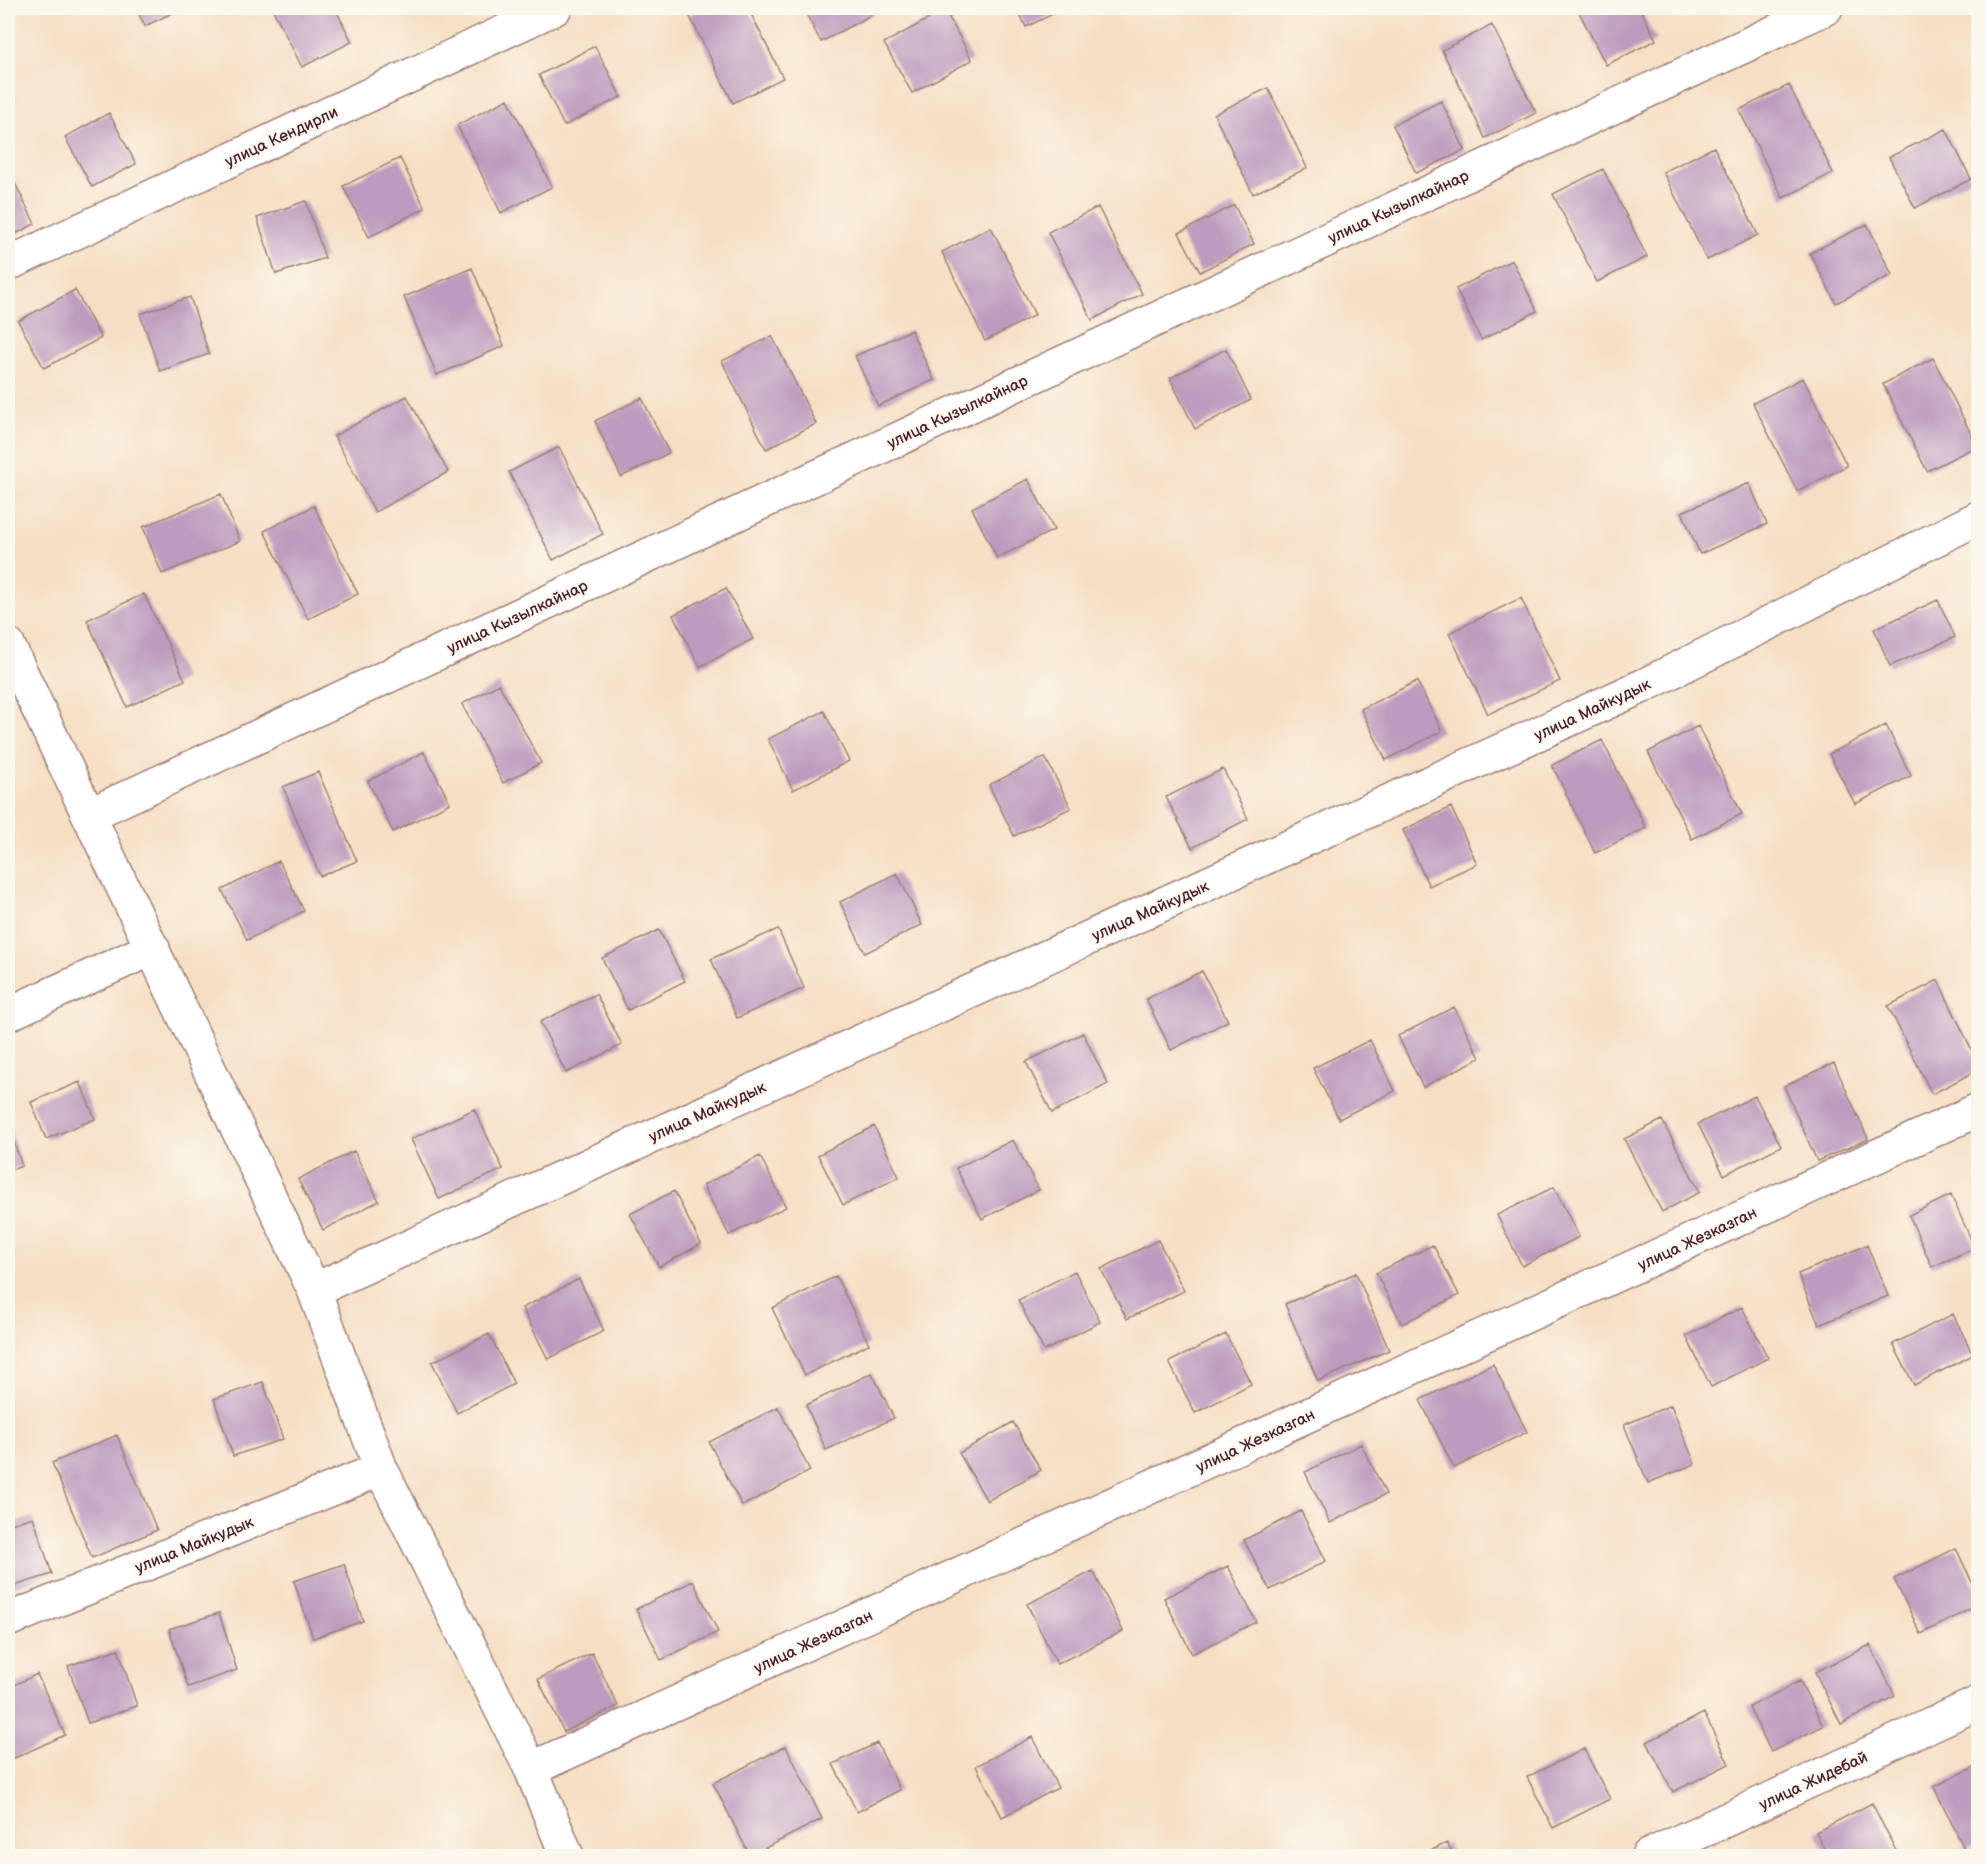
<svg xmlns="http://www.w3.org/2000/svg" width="1986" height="1864" font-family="'Balsamiq Sans',sans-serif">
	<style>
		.building { fill: #bb9bbe }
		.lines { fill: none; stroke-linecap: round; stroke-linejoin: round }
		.minor-casing { stroke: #a07f78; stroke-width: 36 }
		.minor { stroke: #fff; stroke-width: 33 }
		.labels { text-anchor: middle; stroke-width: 4.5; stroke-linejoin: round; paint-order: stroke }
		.street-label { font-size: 16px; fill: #4a1f2b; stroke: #fbf7ec }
	</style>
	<rect width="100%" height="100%" fill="#fbf7ec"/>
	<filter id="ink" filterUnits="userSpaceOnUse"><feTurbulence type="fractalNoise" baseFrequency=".0167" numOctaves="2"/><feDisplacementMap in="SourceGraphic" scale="12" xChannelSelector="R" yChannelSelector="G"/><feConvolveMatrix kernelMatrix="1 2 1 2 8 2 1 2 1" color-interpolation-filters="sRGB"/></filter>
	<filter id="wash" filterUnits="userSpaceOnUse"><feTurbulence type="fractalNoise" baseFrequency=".008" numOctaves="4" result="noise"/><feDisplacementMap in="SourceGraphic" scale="24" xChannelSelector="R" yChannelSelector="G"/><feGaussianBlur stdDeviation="1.35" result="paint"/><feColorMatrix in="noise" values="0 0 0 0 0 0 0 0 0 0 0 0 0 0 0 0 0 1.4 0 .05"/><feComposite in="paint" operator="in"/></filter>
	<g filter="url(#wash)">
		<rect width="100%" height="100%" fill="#f5dfc4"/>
		<g id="blocks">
			<path class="building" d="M136 8H183L145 26Z
				M272 8H335L352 42 302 67Z
				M704 8H748L783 78 733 103 689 15Z
				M803 8H884L821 42Z
				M1017 8H1065L1026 27Z
				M1577 8H1640L1656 40 1606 65Z
				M945 10 972 60 912 93 884 43Z
				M1492 25 1536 113 1485 138 1442 50Z
				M595 46 621 97 564 126 539 75Z
				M1789 85 1833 173 1783 198 1739 110Z
				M1268 88 1307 168 1253 194 1214 114Z
				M508 99 552 187 501 213 457 125Z
				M1441 101 1465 150 1416 173 1393 125Z
				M109 113 136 164 92 187 65 137Z
				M1946 129 1971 179 1915 208 1889 157Z
				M1714 147 1758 235 1707 260 1663 172Z
				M400 158 425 208 369 237 343 186Z
				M1603 169 1647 257 1597 282 1553 194Z
				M10 173 35 224 8 238V175Z
				M306 201 325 258 276 274 257 218Z
				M1234 205 1254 244 1200 272 1179 233Z
				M1098 207 1142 294 1092 320 1048 232Z
				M1867 224 1892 275 1836 303 1810 253Z
				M991 227 1035 315 985 341 942 252Z
				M1512 260 1537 311 1481 340 1456 289Z
				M472 268 504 346 437 375 404 297Z
				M75 290 101 338 44 368 18 321Z
				M190 297 209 354 160 371 140 314Z
				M911 330 934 380 878 406 855 356Z
				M772 336 816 424 766 449 722 361Z
				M1226 349 1251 400 1195 429 1170 378Z
				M1933 358 1977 446 1927 471 1883 384Z
				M1803 378 1847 466 1797 491 1753 403Z
				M407 396 448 472 375 512 334 436Z
				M642 398 669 453 621 477 595 421Z
				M559 447 603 534 553 560 509 472Z
				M1028 479 1054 530 997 558 972 508Z
				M1749 483 1767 524 1700 554 1682 512Z
				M221 494 240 541 162 574 143 527Z
				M314 506 358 594 308 619 264 531Z
				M726 588 753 639 700 667 673 615Z
				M144 594 185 680 127 707 87 620Z
				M1521 598 1560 681 1488 714 1449 633Z
				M1938 600 1955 637 1890 666 1874 629Z
				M1417 681 1442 731 1386 760 1361 709Z
				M499 684 541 763 503 783 462 704Z
				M824 711 849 761 793 790 768 739Z
				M1886 725 1911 776 1855 804 1829 754Z
				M1698 726 1742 814 1692 839 1648 752Z
				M1602 740 1646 828 1595 853 1552 765Z
				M424 752 450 803 393 832 368 781Z
				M1045 757 1071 808 1014 836 989 785Z
				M1223 769 1248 819 1192 848 1166 797Z
				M318 772 357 861 320 876 283 787Z
				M1451 807 1477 864 1429 886 1403 830Z
				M279 861 304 911 247 940 222 890Z
				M897 873 922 925 865 953 840 902Z
				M778 929 804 988 737 1018 711 959Z
				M659 930 685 981 628 1010 602 958Z
				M1202 971 1228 1021 1171 1050 1146 999Z
				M1938 980 1978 1063V1070L1932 1094 1888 1006Z
				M596 994 622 1045 566 1073 540 1022Z
				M1454 1007 1480 1058 1423 1087 1398 1036Z
				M1083 1033 1108 1084 1052 1113 1026 1062Z
				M1370 1040 1395 1091 1339 1119 1313 1068Z
				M1834 1063 1868 1139 1817 1161 1784 1086Z
				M80 1082 95 1119 46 1139 31 1102Z
				M1755 1096 1781 1146 1724 1175 1698 1124Z
				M474 1109 503 1169 439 1199 411 1139Z
				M1662 1120 1700 1192 1662 1212 1624 1139Z
				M8 1123 22 1166 8 1171Z
				M874 1126 899 1177 843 1205 818 1155Z
				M1013 1140 1039 1190 982 1219 956 1168Z
				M354 1151 379 1201 323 1230 298 1179Z
				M760 1156 786 1207 729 1235 703 1185Z
				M1554 1187 1579 1237 1522 1266 1497 1215Z
				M674 1191 701 1244 659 1267 630 1214Z
				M1951 1195 1975 1248 1932 1267 1909 1215Z
				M1158 1240 1184 1291 1127 1319 1101 1269Z
				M1433 1245 1459 1295 1402 1324 1376 1273Z
				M1867 1245 1888 1296 1819 1325 1798 1274Z
				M1075 1271 1100 1322 1044 1351 1018 1300Z
				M1356 1273 1389 1350 1318 1381 1285 1304Z
				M836 1276 869 1344 805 1375 772 1308Z
				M579 1279 604 1331 548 1359 522 1308Z
				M1742 1307 1768 1358 1711 1387 1686 1336Z
				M1953 1314 1973 1355 1914 1385 1893 1344Z
				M489 1334 514 1384 457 1413 432 1362Z
				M1226 1334 1251 1384 1195 1413 1169 1362Z
				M1493 1364 1527 1432 1454 1468 1420 1400Z
				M872 1373 894 1418 826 1450 806 1405Z
				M263 1382 283 1439 233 1456 214 1399Z
				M1671 1405 1695 1464 1648 1483 1624 1425Z
				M778 1407 810 1471 742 1506 709 1442Z
				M1013 1422 1041 1470 987 1501 959 1453Z
				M117 1435 157 1530 92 1558 52 1463Z
				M1361 1444 1386 1494 1330 1523 1305 1472Z
				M1301 1511 1326 1561 1270 1590 1244 1540Z
				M33 1517 52 1574 8 1588V1525Z
				M1956 1548 1978 1595V1605L1921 1634 1894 1579Z
				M344 1564 363 1621 313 1638 294 1581Z
				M1228 1566 1256 1622 1192 1654 1164 1598Z
				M1093 1571 1123 1631 1057 1664 1027 1604Z
				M693 1581 718 1632 661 1660 636 1609Z
				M219 1613 237 1670 188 1687 169 1629Z
				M1870 1645 1895 1696 1841 1724 1815 1672Z
				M118 1649 137 1706 88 1723 68 1666Z
				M592 1653 618 1706 564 1732 538 1679Z
				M37 1674 65 1735 8 1761V1688Z
				M1800 1681 1823 1726 1771 1752 1749 1707Z
				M1704 1713 1729 1764 1673 1792 1647 1742Z
				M1032 1737 1058 1788 1002 1817 976 1766Z
				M877 1743 900 1790 857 1812 833 1764Z
				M786 1746 822 1819 750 1856 713 1783Z
				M1584 1749 1610 1799 1553 1828 1527 1777Z
				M1978 1765V1844L1965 1850 1934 1787Z
				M1872 1803 1898 1855 1894 1856H1828L1816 1832Z
				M1447 1843 1454 1856H1419Z"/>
		</g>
	</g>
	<g filter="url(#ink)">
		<use href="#blocks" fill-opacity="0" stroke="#a07f78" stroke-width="1.5"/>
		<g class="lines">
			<defs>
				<path id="minor" d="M8 264 555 8
					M8 645 314 1290 381 1469 531 1769 567 1856
					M89 815 1826 8
					M8 1014 153 948
					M314 1290 1645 685 1978 518
					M8 1620 381 1469
					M531 1769 1978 1110
					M1648 1856 1978 1703"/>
			</defs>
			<use href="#minor" class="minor-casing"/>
			<use href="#minor" class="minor"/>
		</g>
	</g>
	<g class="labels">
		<g class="street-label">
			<text transform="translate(281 136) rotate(-25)" y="6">улица Кендирли</text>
			<text transform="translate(1398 206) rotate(-25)" y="6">улица Кызылкайнар</text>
			<text transform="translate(957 411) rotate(-25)" y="6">улица Кызылкайнар</text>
			<text transform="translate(517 616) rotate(-25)" y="6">улица Кызылкайнар</text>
			<text transform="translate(1592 709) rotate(-25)" y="6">улица Майкудык</text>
			<text transform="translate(1150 910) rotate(-24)" y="6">улица Майкудык</text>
			<text transform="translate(707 1111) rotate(-24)" y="6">улица Майкудык</text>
			<text transform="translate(1697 1238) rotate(-25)" y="6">улица Жезказган</text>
			<text transform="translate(1255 1440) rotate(-25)" y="6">улица Жезказган</text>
			<text transform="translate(194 1544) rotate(-22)" y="6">улица Майкудык</text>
			<text transform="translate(813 1641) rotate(-25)" y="6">улица Жезказган</text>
			<text transform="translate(1813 1780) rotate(-25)" y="6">улица Жидебай</text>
		</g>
	</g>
	<rect width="1986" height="1864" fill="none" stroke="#fbf7ec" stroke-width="30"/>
</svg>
